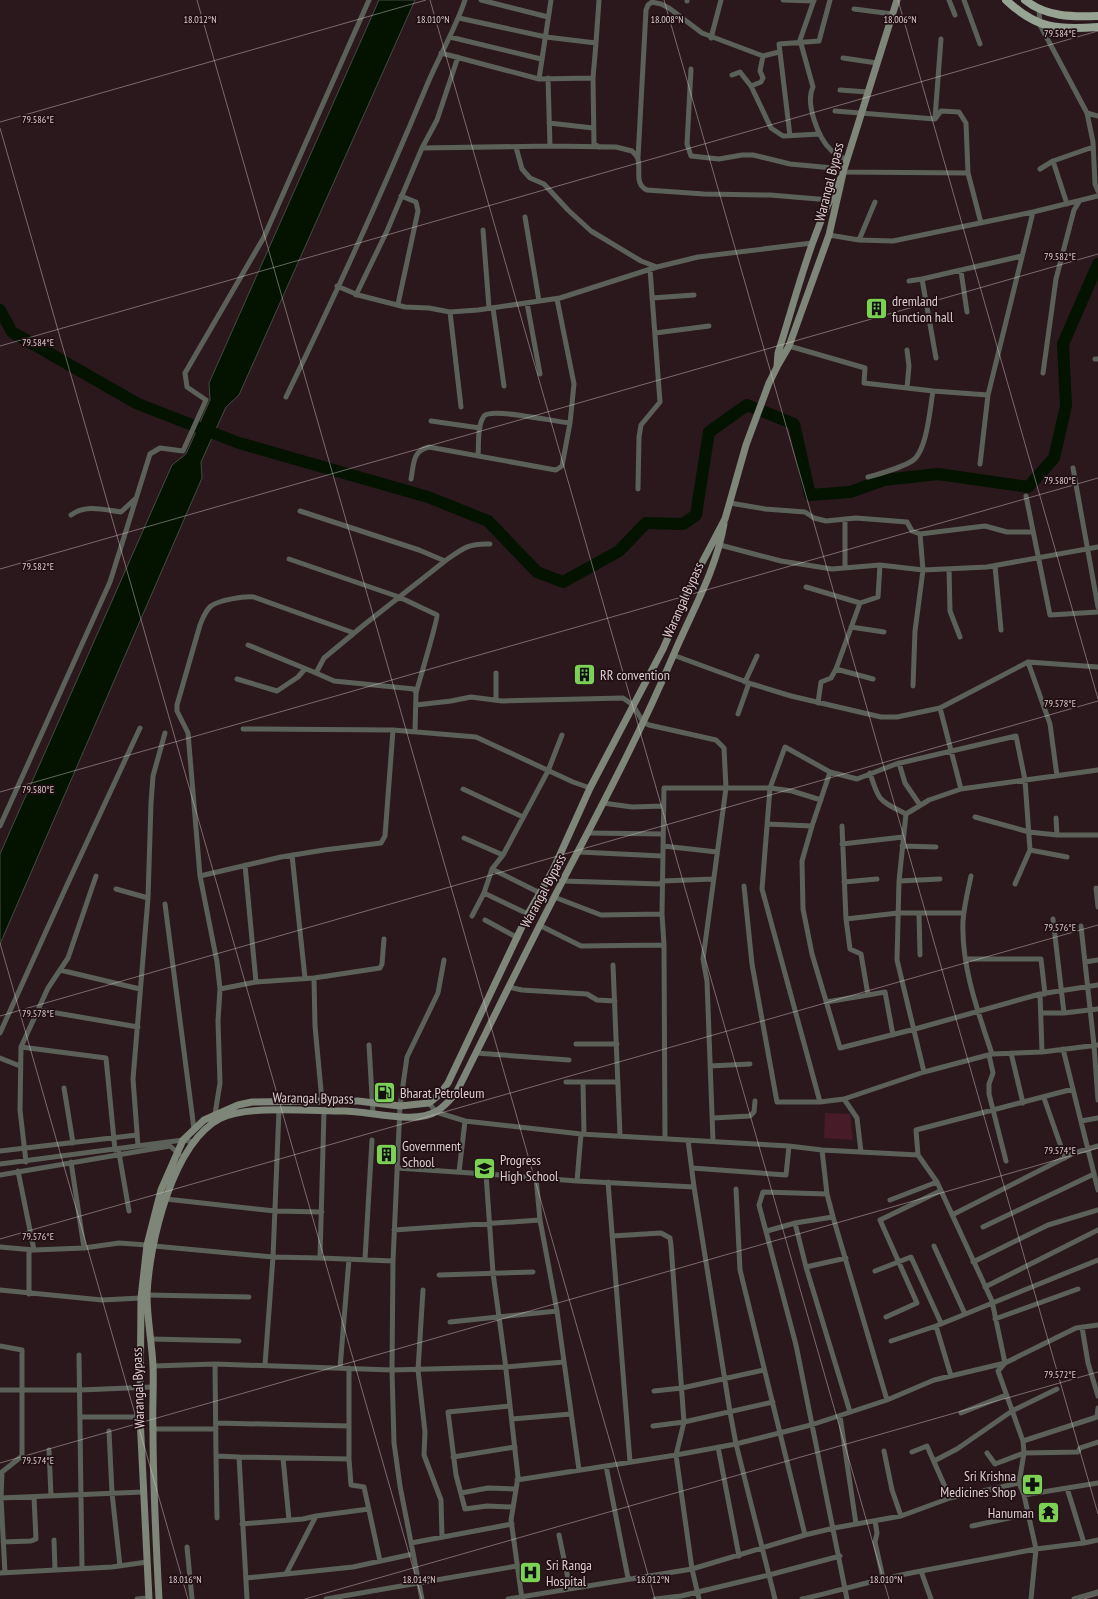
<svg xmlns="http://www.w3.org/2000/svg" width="1098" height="1599" font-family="'PT Sans Narrow',sans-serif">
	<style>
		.green { fill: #471b28 }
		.water { fill: #031300; stroke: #444b3f }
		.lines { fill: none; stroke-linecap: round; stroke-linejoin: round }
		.river { stroke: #031300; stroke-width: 12 }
		.minor { stroke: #5b6159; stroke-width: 5 }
		.secondary { stroke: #7d8679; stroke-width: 7 }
		.primary { stroke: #97a393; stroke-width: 8 }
		.ticks { fill: none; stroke: #dcced1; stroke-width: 1; stroke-opacity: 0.45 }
		.labels { text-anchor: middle; stroke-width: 3.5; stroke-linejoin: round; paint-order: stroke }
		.street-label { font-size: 14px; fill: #dcced1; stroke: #210f14 }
		.poi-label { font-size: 14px; fill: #dcced1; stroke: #210f14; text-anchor: start }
		.ticks-label { font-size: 10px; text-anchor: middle; fill: #dcced1; stroke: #210f14; stroke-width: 3.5; stroke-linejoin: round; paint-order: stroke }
	</style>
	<rect width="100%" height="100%" fill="#2b181d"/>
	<path class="green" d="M825 1113 850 1114 853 1140 824 1138Z"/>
	<path class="water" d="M379 0H415L239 395 226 407 201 462 202 478 0 944V854L172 465 186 454 210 400 209 383Z"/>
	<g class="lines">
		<path class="river" d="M0 310 12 332 138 404 239 443 428 497 488 521 537 572 563 582 619 551 646 523 683 524 696 515 709 432 747 405 794 424 810 495 850 492 884 480 938 474 1028 487 1054 458 1066 406 1063 344 1098 264"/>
		<path class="minor" d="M481 0 548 17
			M783 0 814 1
			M814 0 800 40 813 87C805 103 818 138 831 150 835 154 842 157 847 160
			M949 0 955 15
			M964 0 980 44
			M687 1V0
			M854 9 893 14
			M1039 9 1040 25 1087 113 1093 142 1095 184 1098 191
			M459 18 546 37 596 43 593 78 594 144 599 147
			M450 37 541 59
			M711 38 721 0
			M596 43 599 0
			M441 53 539 79 593 78
			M843 58 877 63
			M691 69 687 144 691 156 719 159 742 155H753L790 164 844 169
			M732 75 740 72 751 86 771 128 783 136 820 134
			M548 78 550 146 616 147 632 151C634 153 637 156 638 159 641 170 634 184 647 190L704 194 770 195 830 200
			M539 79 551 0
			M751 86 761 82 763 78 760 71 763 56 779 52
			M840 90 868 92
			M835 111 935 119 941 111 959 112 966 123 968 173 981 223
			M1087 113 1098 116
			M935 118 941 39
			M549 123 593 128
			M790 136 779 44 819 41 830 0
			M516 147 522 169 530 178 544 184 568 210 591 231 641 261 657 267
			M422 148 550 146
			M638 158 646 10 648 5 652 2 661 4 669 8 702 33 763 56
			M1053 161 1067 204
			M1040 169 1053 161 1093 147
			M843 172 968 173
			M525 217 539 301
			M483 230 489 308
			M829 235 859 240 893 241 1033 212 1098 196
			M859 240 875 202
			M961 271 967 312
			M909 281 922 279
			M337 286 358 295 405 307 429 308 450 312 478 310 560 298 657 267 698 257 812 243
			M356 295 387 231 422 148 437 120 458 57
			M652 298 694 295
			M527 303 540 374
			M398 304 418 211 416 202 401 196
			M493 308 504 386
			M450 312 461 407
			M655 333 709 326
			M789 346 865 368 864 383 933 391 988 395 1033 212
			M936 358 922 279 1022 256
			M1095 359H1098
			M1043 373 1056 279 1074 210 1079 202
			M907 388 909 366 907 350
			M286 397C336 294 383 191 427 85 439 56 455 30 465 0
			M431 421 480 428
			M478 456C479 444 477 426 484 416 491 407 556 422 570 423L574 384 557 299
			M980 464 988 395
			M1073 468 1098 607
			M868 477C882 473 899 469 912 461 927 452 930 408 933 391
			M411 479C414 464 412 451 429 447L550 469 556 470 562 466 570 423
			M638 489 639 437 641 425 660 402 650 269
			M1026 496 1050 615 1098 612
			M730 503 765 509 805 512 814 518 826 521 856 518 907 522 912 531 920 534
			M300 511 419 550 445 561 365 624 324 658 316 673 334 681 414 689 416 693 415 731
			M71 515C86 504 104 510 121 512L135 499
			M720 545 781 561 832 569 880 565 923 570 987 567 1098 547
			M289 559 399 597 437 615C438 619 419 682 416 693
			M445 561C462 549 468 543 490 544
			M995 566 1001 630
			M845 568V519
			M949 569 950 611 960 637
			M806 587 860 603
			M851 627 884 632
			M248 645 316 673
			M673 655 752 684 791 696 881 717H897L940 708 1028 662 1098 667
			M1028 662 1050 724 1057 776
			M496 673V700
			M237 679 277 691 298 677 305 669
			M873 679 836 669 860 603 878 597 880 565
			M745 682 757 656
			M913 686 915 631 923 570 920 534 985 526 1007 532H1033
			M818 703 821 682 831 678 836 669
			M416 705 451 701 471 697 502 701 623 698 633 705 643 722 649 725 716 740 724 748 726 788 703 959 707 981 713 1141
			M940 708 961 789
			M738 714 749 683
			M243 729 393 730 476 737 573 782 590 788
			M899 763 905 783 920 805
			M830 772 812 826 802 861 803 909 812 954 840 1048 915 1029 1040 994 1098 985
			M870 773C879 802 879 800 906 814
			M463 789 523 817
			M603 803 632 807 664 806
			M975 817 1029 832 1057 835H1098
			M1056 818 1057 835
			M767 824 812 826
			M0 826 110 582 150 454 160 448 183 451 206 400 187 387 185 373 264 237 369 0
			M842 826 846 919 850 949 861 954 868 995 885 992 893 1035
			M588 833 663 834
			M464 838 503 855 548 771 562 735
			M842 844 903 837
			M663 846 717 852
			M902 846 936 847
			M1030 850 1067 857
			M579 852 662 856
			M292 855 305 978
			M245 865 256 982
			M492 869 540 893
			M200 876 281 857 324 850 381 843 385 836 393 730
			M971 876C968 890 964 906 963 921 961 966 978 1012 992 1054
			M562 881 662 884
			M662 881 714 879
			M899 881 940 879
			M844 882 877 879
			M744 886 752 964 777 1102H820L844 1099 924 1072 992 1054 1042 1052 1098 1045
			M1096 888 1098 907
			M116 889 148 898
			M484 893 528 914
			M554 897 601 915 662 914
			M165 904 194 1129
			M919 913 920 955
			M472 916 484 893 492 869 503 855
			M846 919 898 913H964
			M1053 919 1064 1013 1098 1009
			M485 920 518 938
			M539 925 581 946 664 945
			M1081 926 1094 1045 1098 1100
			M966 959H1041L1045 994
			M444 960 438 993 407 1057 400 1106 393 1261 392 1370 506 1367 564 1362
			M1085 962 1098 960
			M613 965 620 1135
			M60 970 140 989
			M314 978 380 968 382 964 384 939
			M508 987 522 990 587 994 597 1000 615 1001
			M220 989 256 982 314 978 315 1026 322 1101
			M1040 994 1042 1052
			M826 1002 868 995
			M39 1010 138 1027
			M1041 1013H1064
			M0 1033 67 885 140 728
			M576 1044H617
			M369 1045 373 1113
			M21 1047 106 1058 115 1150
			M1063 1049 1098 1190
			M476 1053 569 1060
			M1011 1053 1023 1103
			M989 1055 993 1073 989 1084V1094L1006 1161
			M0 1058 20 1066
			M710 1066 750 1064
			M924 1072 897 960 899 881 906 814 929 800 961 789 1098 770
			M566 1082H617
			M583 1083 584 1134
			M64 1088 73 1143
			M1044 1098 1065 1158
			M844 1099 857 1118 861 1152
			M820 1102 762 889 770 788 785 747 830 772 857 779 896 764 1016 736 1025 780 1030 850 1015 884
			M429 1103 436 1112 465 1121 581 1134 789 1146 822 1150 918 1155 937 1182 992 1301 1005 1363
			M324 1111 320 1258 393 1261
			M215 1114 220 1083 218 1021 220 989 217 962 200 876 188 733 177 711V705L200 625C203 618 205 611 211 606 219 600 244 596 254 597L354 633
			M713 1118 750 1116 754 1112 755 1101
			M1081 1121 1098 1118
			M665 1139 664 945 662 914 664 788H770L792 791 821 800
			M688 1140 694 1187 730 1412 736 1444 775 1599
			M138 1146 133 1079 148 898 151 803 153 776 165 733
			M822 1150 827 1194 833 1217 887 1400
			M0 1151 137 1135
			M119 1153 129 1211
			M918 1155 916 1130 1073 1089
			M26 1162 20 1110 21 1047 48 988 68 958 96 876
			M71 1162 84 1248
			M0 1164 183 1140 194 1142
			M397 1168 486 1174 493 1273 505 1361 518 1477 511 1520 522 1599
			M692 1168 786 1175 789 1146
			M18 1171 34 1250
			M459 1172 465 1121
			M486 1174 577 1181 694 1187
			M0 1175 170 1146 179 1154
			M536 1178 540 1220 557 1311
			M577 1181 581 1134
			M608 1182 630 1462
			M736 1189 740 1270 805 1535
			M827 1194 763 1192 759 1205 796 1345 847 1599
			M166 1199 275 1211 322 1212
			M890 1200 937 1182
			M952 1215 1074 1153 1098 1146
			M795 1223 806 1267 850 1412
			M983 1227 1094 1174
			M394 1230 540 1220
			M767 1231 795 1223 833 1217
			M612 1236 661 1233 670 1238 671 1245 684 1422 676 1455 692 1569 699 1599
			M154 1246 273 1257 320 1258
			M934 1246 965 1314
			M0 1247 34 1250 84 1248 119 1243 147 1245
			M365 1259 372 1140
			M973 1262 1048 1225 1098 1210
			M806 1267 846 1258
			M875 1271 911 1257 941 1323
			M439 1275 533 1272
			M985 1287 1098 1230
			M0 1290 102 1300 141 1298
			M423 1290 418 1370 425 1432 424 1455 441 1500 442 1537
			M29 1294V1250
			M147 1295 249 1297
			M886 1317 917 1303 880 1220 940 1191
			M995 1319 1078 1289
			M450 1322 557 1311 579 1470
			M936 1326 1098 1260
			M1082 1327 1088 1363 1098 1396
			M150 1339 239 1341
			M891 1341 936 1326 951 1376
			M0 1346 22 1350V1456L2 1472 1 1498 5 1573
			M79 1355 82 1569
			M1005 1363 998 1371 1023 1441 1024 1453 1019 1483 1024 1495 1036 1549 1031 1599
			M215 1364 392 1370 394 1443 400 1486 422 1599
			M265 1365 273 1257 279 1110
			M153 1366 215 1364 216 1456 239 1457 247 1599
			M340 1368 349 1259
			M349 1368V1459L351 1485 364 1487 380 1561
			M0 1390H80L152 1387
			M654 1391 682 1388 764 1370
			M510 1406 448 1412 456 1475 465 1509 487 1506 513 1507
			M961 1413 1006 1395
			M840 1416 856 1524
			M80 1417H140
			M512 1419 571 1414
			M216 1423 349 1426
			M653 1426 684 1422 773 1402
			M152 1429H216
			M109 1431 112 1493 120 1566
			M1023 1441 1097 1417 1098 1408
			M718 1447 739 1556
			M49 1450 51 1496
			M884 1451 892 1490 901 1516
			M912 1452 927 1446 950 1498
			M987 1453 995 1464 1024 1453 1078 1452 1080 1448 1098 1442
			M216 1456 217 1518
			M239 1457 349 1459
			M453 1457 515 1447
			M283 1458 289 1520
			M934 1461 957 1449 1012 1411 1057 1389
			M606 1466 628 1578
			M517 1480 676 1455 736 1444 811 1425 887 1400 934 1380 1005 1363 1076 1328 1098 1325
			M461 1493 488 1488 516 1489
			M1024 1495 1098 1483
			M0 1498 143 1492
			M875 1521 877 1533 875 1542 883 1578
			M242 1524 303 1519 316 1516
			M972 1526 1028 1514
			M559 1535 570 1588
			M54 1540 55 1570
			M3 1542 31 1541 36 1539 34 1497
			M411 1543 512 1524
			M1084 1543 1098 1540
			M187 1547 192 1599
			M921 1571 1036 1549 1084 1543 1067 1488
			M0 1573 112 1567 147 1562
			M286 1574 353 1567 413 1554
			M246 1578 286 1574 316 1516 369 1509
			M137 1599 149 1598
			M326 1599 517 1566
			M508 1599 692 1569 805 1535 834 1528 901 1516 950 1498 1019 1483
			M655 1599 681 1596 769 1575 840 1556
			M802 1599C842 1590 881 1578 921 1571L931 1599
			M1074 1599 1098 1592"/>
		<path class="secondary" d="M778 365 789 346 829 235 844 169 897 0
			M149 1599 140 1417 141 1298 147 1245 161 1190 183 1140 204 1120 238 1105 252 1102 322 1101H358L400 1106 429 1103 439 1095 448 1083 528 914 553 870 590 788 663 649 695 576 725 519 746 445 769 383 777 367 778 353C797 294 811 233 841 178
			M159 1599C156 1543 153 1487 153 1430 152 1409 154 1387 153 1366 152 1343 147 1319 147 1295 149 1244 172 1143 221 1118 248 1105 313 1111 344 1111 369 1111 416 1125 437 1111 444 1107 450 1100 456 1093 491 1023 525 953 561 884 600 809 640 734 673 656 691 613 716 571 724 524"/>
		<path class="primary" d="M1006 0C1037 29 1057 30 1098 27
			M1025 0C1046 17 1072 17 1098 16"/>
	</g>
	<path class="ticks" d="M197 0 655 1599M430 0 889 1599M664 0 1098 1514M898 0 1098 699M0 122 426 0M0 128 422 1599M0 346 1098 31M0 569 1098 254M0 792 1098 478M0 943 188 1599M0 1016 1098 701M0 1239 1098 925M0 1463 1098 1148M305 1599 1098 1372M1084 1599 1098 1595"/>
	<defs>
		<symbol id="building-square" viewBox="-11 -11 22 22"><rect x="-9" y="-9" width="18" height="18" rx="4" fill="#7cd155" stroke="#210f14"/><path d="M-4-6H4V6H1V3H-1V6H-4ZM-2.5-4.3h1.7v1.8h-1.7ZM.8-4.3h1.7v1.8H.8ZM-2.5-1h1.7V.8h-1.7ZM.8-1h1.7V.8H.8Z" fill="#111"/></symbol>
		<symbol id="fuel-square" viewBox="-11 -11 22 22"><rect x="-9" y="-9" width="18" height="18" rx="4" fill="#7cd155" stroke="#210f14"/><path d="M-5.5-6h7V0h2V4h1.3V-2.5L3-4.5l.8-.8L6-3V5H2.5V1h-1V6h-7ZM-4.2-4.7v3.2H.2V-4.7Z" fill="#111"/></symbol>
		<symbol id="university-square" viewBox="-11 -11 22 22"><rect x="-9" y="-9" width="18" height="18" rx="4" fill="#7cd155" stroke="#210f14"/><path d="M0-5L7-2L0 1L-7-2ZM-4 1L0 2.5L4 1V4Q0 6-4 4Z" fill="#111"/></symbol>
		<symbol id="pharmacy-square" viewBox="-11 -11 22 22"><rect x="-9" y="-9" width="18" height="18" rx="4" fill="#7cd155" stroke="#210f14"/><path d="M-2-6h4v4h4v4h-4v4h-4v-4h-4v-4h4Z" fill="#111"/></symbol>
		<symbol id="temple-square" viewBox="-11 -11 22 22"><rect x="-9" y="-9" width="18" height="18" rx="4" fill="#7cd155" stroke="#210f14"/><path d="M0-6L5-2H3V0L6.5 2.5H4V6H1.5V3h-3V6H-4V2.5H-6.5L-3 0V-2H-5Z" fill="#111"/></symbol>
		<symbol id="hospital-square" viewBox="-11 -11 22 22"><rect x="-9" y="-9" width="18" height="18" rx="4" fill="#7cd155" stroke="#210f14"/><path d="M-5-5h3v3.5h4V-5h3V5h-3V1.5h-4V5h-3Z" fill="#111"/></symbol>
	</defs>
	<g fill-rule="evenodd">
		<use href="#building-square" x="864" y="296" width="25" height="25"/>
		<use href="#building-square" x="572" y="662" width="25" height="25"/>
		<use href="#fuel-square" x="372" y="1080" width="25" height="25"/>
		<use href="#building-square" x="374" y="1142" width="25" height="25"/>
		<use href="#university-square" x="472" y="1156" width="25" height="25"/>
		<use href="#pharmacy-square" x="1020" y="1472" width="25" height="25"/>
		<use href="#temple-square" x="1036" y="1500" width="25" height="25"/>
		<use href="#hospital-square" x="518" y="1560" width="25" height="25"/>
	</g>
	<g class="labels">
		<g class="street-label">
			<text transform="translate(829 182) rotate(-76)" y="5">Warangal Bypass</text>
			<text transform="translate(683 600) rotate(-66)" y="5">Warangal Bypass</text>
			<text transform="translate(543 891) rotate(-62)" y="5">Warangal Bypass</text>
			<text transform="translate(313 1098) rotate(1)" y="5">Warangal Bypass</text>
			<text transform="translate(138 1388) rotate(-92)" y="5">Warangal Bypass</text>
		</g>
		<g class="poi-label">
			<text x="892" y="306">dremland<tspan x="892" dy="16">function hall</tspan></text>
			<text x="600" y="680">RR convention</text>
			<text x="400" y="1098">Bharat Petroleum</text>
			<text x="402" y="1151">Government<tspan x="402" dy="16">School</tspan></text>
			<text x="500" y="1165">Progress<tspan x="500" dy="16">High School</tspan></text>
			<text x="1016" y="1481" text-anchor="end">Sri Krishna<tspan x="1016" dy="16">Medicines Shop</tspan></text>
			<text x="1034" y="1518" text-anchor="end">Hanuman</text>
			<text x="546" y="1570">Sri Ranga<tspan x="546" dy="16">Hospital</tspan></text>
		</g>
	</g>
	<g class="ticks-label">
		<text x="200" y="23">18.012°N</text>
		<text x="433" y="23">18.010°N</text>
		<text x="667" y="23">18.008°N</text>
		<text x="900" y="23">18.006°N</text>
		<text x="1060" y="37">79.584°E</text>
		<text x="38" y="123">79.586°E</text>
		<text x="1060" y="260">79.582°E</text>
		<text x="38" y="346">79.584°E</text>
		<text x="1060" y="484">79.580°E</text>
		<text x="38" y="570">79.582°E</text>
		<text x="1060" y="707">79.578°E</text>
		<text x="38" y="793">79.580°E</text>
		<text x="1060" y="931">79.576°E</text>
		<text x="38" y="1017">79.578°E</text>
		<text x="1060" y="1154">79.574°E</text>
		<text x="38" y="1240">79.576°E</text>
		<text x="1060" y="1378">79.572°E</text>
		<text x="38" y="1464">79.574°E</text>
		<text x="185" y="1583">18.016°N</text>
		<text x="419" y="1583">18.014°N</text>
		<text x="653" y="1583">18.012°N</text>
		<text x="886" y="1583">18.010°N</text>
	</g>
</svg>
